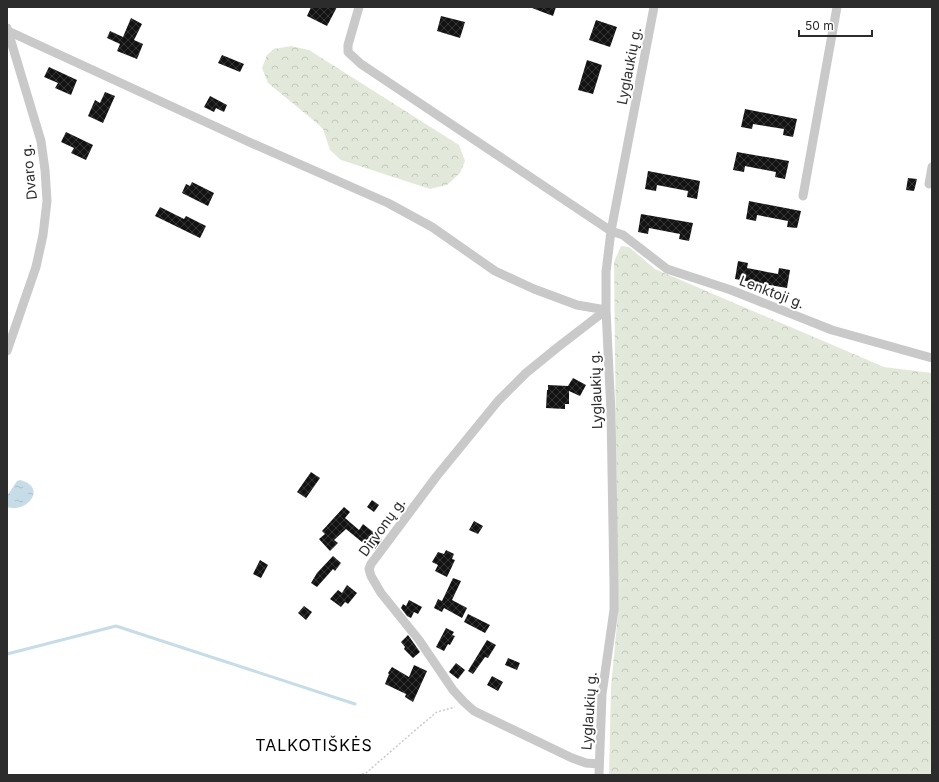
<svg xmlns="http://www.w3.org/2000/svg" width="939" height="782" font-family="Inter,sans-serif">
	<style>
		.forest { fill: url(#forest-crowns) }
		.water { fill: url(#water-ripples) }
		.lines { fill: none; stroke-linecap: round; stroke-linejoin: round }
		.stream { stroke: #c6dde8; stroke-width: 3 }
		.building { fill: url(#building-cross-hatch) }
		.path { stroke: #c9c9c9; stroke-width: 1.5; stroke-dasharray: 2 2; stroke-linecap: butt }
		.street { stroke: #c9c9c9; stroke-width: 9 }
		.labels { text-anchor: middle; stroke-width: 4; stroke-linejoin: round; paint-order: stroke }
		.street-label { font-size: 14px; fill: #2c2c2c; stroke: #fff }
		.quarter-label { font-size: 16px; letter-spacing: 1px; fill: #000; stroke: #fff }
	</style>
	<defs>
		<pattern id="forest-crowns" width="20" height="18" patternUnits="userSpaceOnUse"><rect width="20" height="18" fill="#e3e9da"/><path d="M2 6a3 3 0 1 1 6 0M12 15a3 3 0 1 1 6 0" fill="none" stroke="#c3c8bb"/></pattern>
		<pattern id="water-ripples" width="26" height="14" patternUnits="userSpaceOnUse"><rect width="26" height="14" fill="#c6dde8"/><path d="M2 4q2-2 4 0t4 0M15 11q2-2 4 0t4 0" fill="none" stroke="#aabec7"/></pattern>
		<pattern id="building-cross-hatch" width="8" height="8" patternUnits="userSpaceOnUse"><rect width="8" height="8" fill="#131313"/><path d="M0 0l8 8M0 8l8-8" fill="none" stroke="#363636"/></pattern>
	</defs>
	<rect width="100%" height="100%" fill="#fff"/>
	<path class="forest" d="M291 46 309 50 459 145 465 161 460 173 447 185 430 189 341 160 330 150 323 129 318 124 268 83 262 68 267 55 274 49Z
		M621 246 629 247 655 269 884 367 932 373V775H609L611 687 618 613 614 262Z"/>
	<path class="water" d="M20 480C48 487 27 514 7 507V496L17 481Z"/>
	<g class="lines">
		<path class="stream" d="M7 654 116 626 355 704"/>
	</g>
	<path class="building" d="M311 7H337L327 26 307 16Z
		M532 7H556L553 16 532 8Z
		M441 16 465 22 460 38 437 31Z
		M131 18 142 24 134 40 143 44 137 59 117 51 120 44 107 38 110 31 123 37Z
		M596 20 617 27 610 47 589 40Z
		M222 55 244 64 240 72 218 63Z
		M587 60 602 65 593 94 578 90Z
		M49 67 77 80 71 95 55 88 58 83 44 77Z
		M105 92 115 96 103 123 88 116 95 100 100 103Z
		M210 96 227 105 224 112 216 108 214 112 204 107Z
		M745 109 797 119 793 137 783 135 784 129 753 124 752 129 741 127Z
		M66 132 93 145 86 160 71 153 74 148 61 142Z
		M737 152 789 161 785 179 775 177 776 172 745 166 744 172 733 170Z
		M648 171 700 181 697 199 687 197 688 191 657 185 656 191 645 189Z
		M908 178 917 179 914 191 906 190Z
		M192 182 214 193 208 206 182 193 186 184 190 186Z
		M749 201 801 211 797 228 787 227 788 221 757 215 756 221 746 219Z
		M160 207 184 219 186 216 206 226 200 238 155 216Z
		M641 214 693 223 689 241 679 239 680 234 649 228 648 234 638 232Z
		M738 261 748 263 747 268 778 274 779 268 790 270 787 288 735 279Z
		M573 378 586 385 580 396 569 391V404H565V409L546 408 547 390H548V385L568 386Z
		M311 472 320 478 306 498 297 492Z
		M372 500 379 505 374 512 367 507Z
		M344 507 350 512 345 518 359 530 363 524 382 539 375 549 370 544 368 547 346 529 334 540 338 543 330 551 319 539 325 534 322 531Z
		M474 521 483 526 478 534 469 530Z
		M446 550 454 554 452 559 455 560 447 577 435 571 438 565 432 562 438 552 444 554Z
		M333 556 341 563 335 571 333 569 317 587 311 583 317 573Z
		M260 560 268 565 261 578 253 574Z
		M453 578 461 581 452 600 467 608 462 618 444 608 442 612 434 608 438 599 442 601Z
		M347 585 357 593 348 604 345 602 341 607 330 599 338 590 342 593Z
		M409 600 422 607 418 614 414 612 411 618 407 616 401 608 403 604 406 606Z
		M304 606 312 612 306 620 298 613Z
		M468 614 490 625 485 633 464 622Z
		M446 628 454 632 452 635 455 636 450 645 448 644 444 651 436 647Z
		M408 635 420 652 413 658 404 649 405 647 401 642Z
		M487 640 496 645 488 658 485 657 473 674 468 671Z
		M508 658 520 663 517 670 505 665Z
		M456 663 465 670 458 679 449 672Z
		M414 665 427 671 413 702 405 697 406 694 385 684 389 674 388 673 392 667 409 677Z
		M492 676 503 682 498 691 487 685Z"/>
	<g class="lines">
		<path class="path" d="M358 775 366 773 420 726 437 712 455 707"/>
		<path class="street" d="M359 7 348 45V52L361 64 611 231 623 235 667 269 731 290 832 330 932 358
			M7 28 41 141 45 170 47 201 43 235 36 267 7 351
			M8 31 249 142 388 203 432 227 495 271 534 289 577 305 606 310
			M929 184 932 167
			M803 196 837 7
			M599 764 586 763 572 758 474 711 464 702 453 690 419 640 381 593 371 576 369 569 371 564 436 477 498 401 526 373 558 347 606 310
			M599 775 602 694 614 610V584L611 413 606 310V272L611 231 654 7"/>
	</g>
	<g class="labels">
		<g class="street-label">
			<text transform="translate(629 66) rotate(-79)" y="5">Lyglaukių g.</text>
			<text transform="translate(29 172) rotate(-96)" y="5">Dvaro g.</text>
			<text transform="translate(772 292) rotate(21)" y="5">Lenktoji g.</text>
			<text transform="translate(596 390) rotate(-92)" y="5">Lyglaukių g.</text>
			<text transform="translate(382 527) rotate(-54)" y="5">Dirvonų g.</text>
			<text transform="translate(589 711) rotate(-86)" y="5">Lyglaukių g.</text>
		</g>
		<g class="quarter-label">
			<text x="314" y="751">TALKOTIŠKĖS</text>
		</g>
	</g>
	<rect width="939" height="782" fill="none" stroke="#2c2c2c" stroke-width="16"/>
	<path d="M799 30v6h73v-6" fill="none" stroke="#2c2c2c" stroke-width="2"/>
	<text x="805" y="30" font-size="12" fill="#2c2c2c" stroke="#ffffff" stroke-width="3" paint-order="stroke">50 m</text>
</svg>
